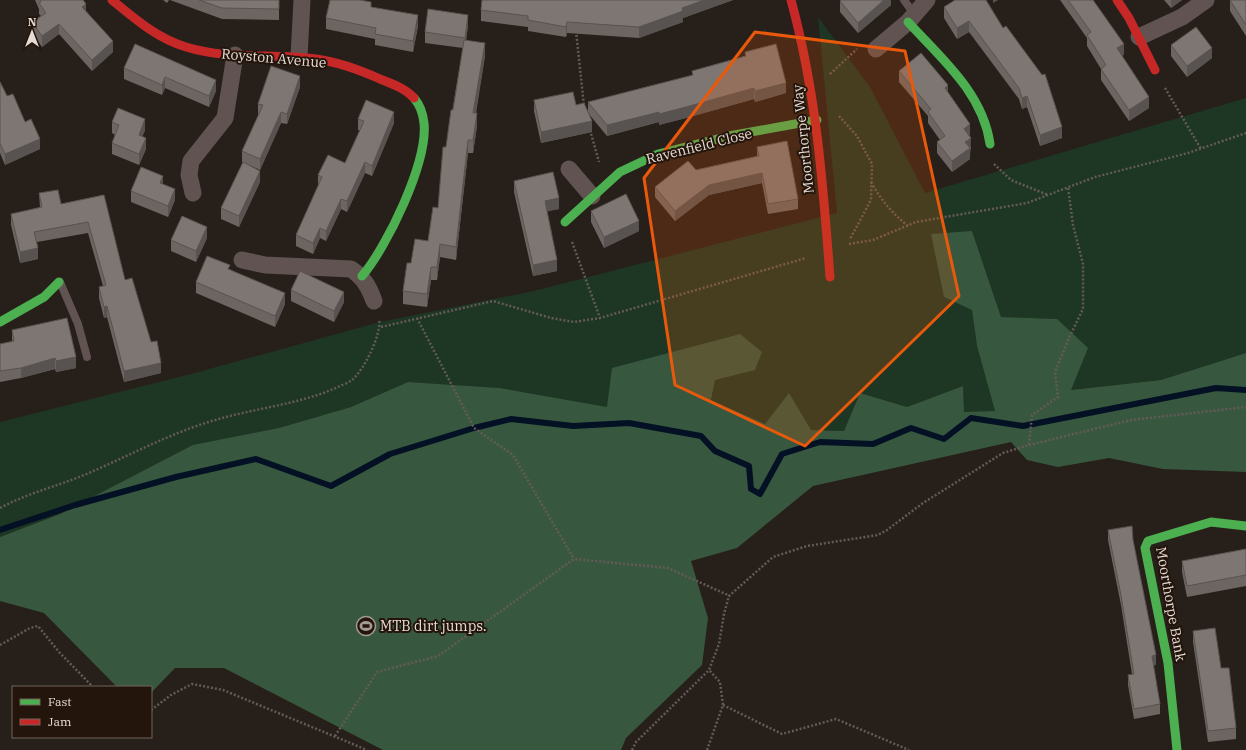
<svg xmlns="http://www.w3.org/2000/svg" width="1246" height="750" font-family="'IBM Plex Serif',serif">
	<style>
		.green { fill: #1e3724 }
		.forest { fill: #37583f }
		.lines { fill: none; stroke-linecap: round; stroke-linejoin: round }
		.stream { stroke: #041124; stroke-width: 6 }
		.path { stroke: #645a57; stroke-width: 2.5; stroke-dasharray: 2 2; stroke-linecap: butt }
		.lane { stroke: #605351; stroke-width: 8 }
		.street { stroke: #605351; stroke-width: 17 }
		.fast { stroke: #4caf50; stroke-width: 9 }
		.jam { stroke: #c62828; stroke-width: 9 }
		.wall { fill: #6c6562 }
		.shaded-wall { fill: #585350 }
		.building { fill: #7e7672; stroke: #585350 }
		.marked { fill: #e8590c; fill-opacity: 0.2; stroke: #e8590c; stroke-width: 3; stroke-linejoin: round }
		.labels { text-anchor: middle; stroke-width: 4; stroke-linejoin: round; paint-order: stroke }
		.street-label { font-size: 14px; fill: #e7ddd6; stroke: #23150b }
		.poi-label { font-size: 14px; fill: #e7ddd6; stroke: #23150b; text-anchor: start }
	</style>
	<rect width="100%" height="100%" fill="#271f1a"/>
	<path class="green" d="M818 17 870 87 925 193 1246 98V353L1161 380 1071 390 1057 319 1001 317 972 231 944 297 972 309 977 346 995 411 964 413 963 386 907 407 860 393 844 431 811 430 765 424 711 400 715 380 607 407 500 388 408 382 351 407 279 428 0 537V422L191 374 380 322 534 291 837 213Z"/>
	<path class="forest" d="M972 231 1001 317 1057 319 1088 348 1071 390 1161 380 1246 353V472L1163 469 1109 458 1058 467 1027 460 1011 442 813 486 737 548 691 561 708 618 702 665 626 738 621 750H383L224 668H175L151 693V687H117L44 613 0 601V537L60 514 193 445 279 428 351 407 408 382 500 388 607 407 612 368 740 334 762 352 755 370 715 380 711 400 765 424 789 393 811 430 844 431 860 393 907 407 963 386 964 412 995 411 977 346 972 310 944 297 931 234Z"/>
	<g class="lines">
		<path class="stream" d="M0 530 75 505 176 477 256 459 331 486 390 454 474 428 511 419 573 426 629 423 701 436 715 451 749 466 751 489 760 494 782 454 820 442 873 444 911 428 944 439 971 418 1023 426 1216 388 1246 390"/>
		<path class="path" d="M576 31 584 106
			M830 74 857 49
			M1165 88 1201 149
			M839 116 857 136 872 164 871 200 850 239
			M590 130 599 162
			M994 164 1011 180 1048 195
			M871 182C881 200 892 213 908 226
			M572 242 600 318
			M849 244 873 240 916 222 1027 203 1095 177 1188 153 1246 133
			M417 318 474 428 513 455 574 559
			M381 327 493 301 551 318 574 322 600 318 806 258
			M1029 445 1131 420 1246 407
			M0 508C28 493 55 487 84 475 127 457 168 434 212 421 254 408 298 405 338 387 342 385 348 383 352 380 364 370 382 334 379 319
			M0 645 30 628 38 626 59 652 93 687
			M723 705 782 734 836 719 909 750
			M151 710 171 695 192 684 223 690 367 750
			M335 736 377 672 438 656 574 559 668 568 730 596
			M632 750 636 742 709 670 719 644 724 614 729 596 773 557 807 546 878 535 887 530 923 503 1003 453 1029 445 1032 415 1058 397 1055 372 1069 338 1083 309V264L1073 225 1068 187
			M707 750 723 705 720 682 709 670"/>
		<path class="lane" d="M904 0 914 14
			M60 282 78 324 87 357"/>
		<path class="street" d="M1139 37 1182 17 1206 0
			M876 49 908 22 927 0
			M299 57 302 0
			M569 169 592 196
			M193 193 189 175 191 161 225 118 235 55
			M242 260 265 265 351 269C364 278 369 287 374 301"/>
		<path class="fast" d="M908 22C941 58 983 93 990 144
			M565 222 620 172 658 154 729 136 817 120
			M362 276C387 247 428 162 424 123 423 114 420 105 414 98
			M0 322 44 297 59 282
			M1177 750 1168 663 1145 548 1148 541 1211 522 1246 526"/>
		<path class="jam" d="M112 0C135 19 158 39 186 47 228 60 273 53 316 59 338 62 360 70 380 79 392 84 405 88 414 98
			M791 0C816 91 823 183 830 277
			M1117 0 1129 18 1155 70"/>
	</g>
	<path class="wall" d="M35 0H83L86 11 113 52 92 71 59 34 42 47 32 33V22L41 16 39 14V9Z
		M163 0H169L167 3Z
		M170 0H279V20L222 19Z
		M482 0H733L683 18V22L639 38 567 33 566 37 528 31V27L481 21V10Z
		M891 0V5L858 33 840 12V1Z
		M955 0 1062 138 1040 146 1027 107 1022 109 1019 99 969 32 957 39 944 18V7Z
		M1060 0H1093L1124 54 1122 56 1149 108 1129 121 1101 80V69L1087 46V38Z
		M1164 0H1182L1171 8Z
		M1230 0H1246V36L1230 11Z
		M371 7 418 26 413 52 375 45V39L326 29V18Z
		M468 26 466 40 485 56 476 113 477 126 473 153H468L456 260 440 257 437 280H431L427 307 403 304V291L411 263 428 241 438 208 446 147 463 48 425 43V32Z
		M135 44 216 91 209 107 165 88 162 95 124 79V68Z
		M1171 45 1212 58 1187 77 1171 56Z
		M745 52 786 93 755 102 754 99 686 118 659 125V122L607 136 588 113V102L692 76V71L745 56Z
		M899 71 948 92 970 134 969 136 971 149 970 150V159L952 172 937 153V142L940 140 928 123V116L899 82Z
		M0 82 7 96 25 122 40 149 5 165 0 153Z
		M300 87 287 124 281 123 260 170 242 162V151L259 115 258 114V104Z
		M534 100 576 105 592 132 541 143 534 111Z
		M358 119 394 123 372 176 365 173 347 212 341 209 326 241 320 238 313 254 296 246V235L318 186V175L345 163 360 130H358Z
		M112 122 145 130 142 137 146 149 139 165 112 154V143L115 135 112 133Z
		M757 147 798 199V209L768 214 762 183 709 195 675 221 655 197V187L696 170 757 156Z
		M514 181 559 209 547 211 557 271 533 276 514 192Z
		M260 182 239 227 221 219V208Z
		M163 184 175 200 168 217 131 202V191Z
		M39 193 61 204 104 195 125 280 151 342 161 373 124 382 107 317 104 318 99 298V287L103 286 88 233 37 242 38 259 20 263 11 225V214L40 208Z
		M591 211 639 231 604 248 591 222Z
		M207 238 196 262 171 251V240Z
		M230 269 285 304 275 327 196 293V282Z
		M291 290 344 302 334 322 291 301Z
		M12 330 76 368 56 372 55 369 21 378 0 382V344L12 342Z
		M1108 530 1133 540 1156 665H1153L1160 704V714L1134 719 1128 685V675L1132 674 1121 605 1108 540Z
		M1246 549V586L1187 597 1182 572V561Z
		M1193 631 1221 668 1236 728V739L1208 742 1193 642Z"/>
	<path class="shaded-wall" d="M704 0H733L683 18V22L639 38V27L682 8Z
		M884 0H891V5L858 33V23Z
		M993 0H998L993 3Z
		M1171 0H1182L1171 8Z
		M86 4V15L82 7Z
		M418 15V26L413 52V41Z
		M468 15V26L465 49V38Z
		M969 21V32L957 39V28Z
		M567 22V33L566 37V27Z
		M59 24V34L42 47V36Z
		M113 41V52L92 71V60Z
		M485 43V56L473 126V113Z
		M1124 44V54L1117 59V48Z
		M1212 48V58L1187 77V66Z
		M300 76V87L287 124V114Z
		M165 77V88L162 95V85Z
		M216 80V91L209 107V96Z
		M786 83V93L755 102V91Z
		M948 85V96L945 88Z
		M754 88V99L686 118 659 125V114Z
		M1027 96V107L1022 109V98Z
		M1149 97V108L1129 121V110Z
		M281 112V123L260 170V159Z
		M394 112V123L372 176V166Z
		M659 112V122L607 136V125Z
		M477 113V126L473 153V140Z
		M145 119V130L139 146V135Z
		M592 121V132L541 143V132Z
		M970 124V134L964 139V129Z
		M1062 127V138L1040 146V135Z
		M146 138V149L139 165V154Z
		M971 138 970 159 952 172V161L965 142Z
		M40 139V149L5 165V154Z
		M468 140V153L456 260V247Z
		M365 162V173L347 212V201Z
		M260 171V182L239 227V216Z
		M762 173V183L709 195 675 221V211L709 185Z
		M163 176V187L160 183Z
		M175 189V200L168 217V206Z
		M559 198V209L545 212V201Z
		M341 199V209L326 241V231Z
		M639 221V231L604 248V237Z
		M207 227V238L196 262V251Z
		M320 228V238L313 254V243Z
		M440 244V257L437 280V267Z
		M38 248V259L20 263V252Z
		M557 260V271L533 276V265Z
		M431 267V280L427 307V294Z
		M344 292V302L334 322V311Z
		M285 293V304L275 327V316Z
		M107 306V317L104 318V307Z
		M76 357V368L56 372V361Z
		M55 358V369L21 378V368Z
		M161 363V373L124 382V371Z
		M1156 655V665L1152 666V656Z"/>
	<path class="building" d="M40 0H83L86 4 82 7 113 41 92 60 59 24 42 36 32 22 46 13 39 3 41 2Z
		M199 0H279V9L222 8Z
		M330 0H360L371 2V7L418 15 413 41 375 34 376 28 326 18Z
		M482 0H704L682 8 683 11 639 27 567 22 566 27 528 20V16L481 10Z
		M841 0H884L858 23 840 1Z
		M955 0H986L1003 28 1006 26 1042 75 1045 74 1062 127 1040 135 1027 96 1022 98 1019 88 969 21 957 28 944 7Z
		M1068 0H1093L1124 44 1117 48 1149 97 1129 110 1101 69 1106 65 1087 35 1091 32Z
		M1230 0H1246V25Z
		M428 9 468 15 465 38 425 32Z
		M1196 27 1212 48 1187 66 1171 45Z
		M464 40 485 43 473 113H477L473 140H468L456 247 440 244 437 267H431L427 294 403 291 407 263H411L415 239 428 241 433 207 438 208 443 147H446L451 110H453Z
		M135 44 216 80 209 96 165 77 162 85 124 68Z
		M776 44 786 83 755 91 754 88 686 107 659 114V112L607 125 588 102 693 75 692 71 746 56 745 52Z
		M921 53 948 85 945 88 970 124 964 129 971 138 965 142 970 148 952 161 937 142 945 136 928 112 931 109 899 71Z
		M271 66 300 76 287 114 281 112 260 159 242 151 263 105 258 104Z
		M0 82 7 96 13 94 25 122 31 119 40 139 5 154 0 143Z
		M573 92 576 105 584 103 592 121 541 132 534 100Z
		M366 100 394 112 372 166 365 162 347 201 341 199 326 231 320 228 313 243 296 235 322 177 318 175 328 155 345 163 364 121 358 119Z
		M118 108 145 119 139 135 146 138 139 154 112 143 119 125 112 122Z
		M787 141 798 199 768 204 762 173 709 185 675 211 655 187 688 161 696 170 759 156 757 147Z
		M243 162 260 171 239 216 221 208Z
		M141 167 163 176 160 183 175 189 168 206 131 191Z
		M553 172 559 198 545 201 557 260 533 265 514 181Z
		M58 190 61 204 104 195 125 280 132 278 151 342 157 341 161 363 124 371 107 306 104 307 99 287 106 285 88 222 34 232 38 248 20 252 11 214 42 207 39 193Z
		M626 194 639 221 604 237 591 211Z
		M182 216 207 227 196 251 171 240Z
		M207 256 230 265 228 269 285 293 275 316 196 282Z
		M300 271 344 292 334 311 291 290Z
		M67 318 76 357 56 361 55 358 21 368 0 371V344L14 341 12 330Z
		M1132 526 1133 540 1156 655 1152 656 1160 704 1134 709 1128 675 1134 674 1121 595 1108 530Z
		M1246 549V575L1187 586 1182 561Z
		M1215 628 1221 668H1229L1236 728 1208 731 1193 631Z"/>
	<path class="marked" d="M755 32 905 51 959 296 805 446 675 385 644 178Z"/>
	<defs>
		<symbol id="stadium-ring" viewBox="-11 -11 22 22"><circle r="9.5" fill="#23150b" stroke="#a49a94" stroke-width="1.5"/><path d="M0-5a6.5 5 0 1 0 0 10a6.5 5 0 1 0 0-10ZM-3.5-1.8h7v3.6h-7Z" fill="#a49a94"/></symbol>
	</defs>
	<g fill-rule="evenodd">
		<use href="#stadium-ring" x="355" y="615" width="22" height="22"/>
	</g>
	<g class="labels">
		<g class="street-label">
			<text transform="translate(274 58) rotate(5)" y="5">Royston Avenue</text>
			<text transform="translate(803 139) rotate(-96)" y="5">Moorthorpe Way</text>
			<text transform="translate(699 146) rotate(-14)" y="5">Ravenfield Close</text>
			<text transform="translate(1171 604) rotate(80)" y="5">Moorthorpe Bank</text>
		</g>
		<g class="poi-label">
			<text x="380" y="631">MTB dirt jumps.</text>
		</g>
	</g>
	<rect x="12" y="686" width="140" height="52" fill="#23150b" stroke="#71655c"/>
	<rect x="20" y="699" width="20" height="6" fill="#4caf50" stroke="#71655c"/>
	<text x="48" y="706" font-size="12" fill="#e7ddd6">Fast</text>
	<rect x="20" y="719" width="20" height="6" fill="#c62828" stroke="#71655c"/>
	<text x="48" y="726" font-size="12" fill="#e7ddd6">Jam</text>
	<g transform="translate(32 32)" stroke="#23150b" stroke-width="3" paint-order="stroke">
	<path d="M0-3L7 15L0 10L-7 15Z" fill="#e7ddd6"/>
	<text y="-6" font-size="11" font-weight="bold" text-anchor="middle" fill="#e7ddd6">N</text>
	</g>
</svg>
